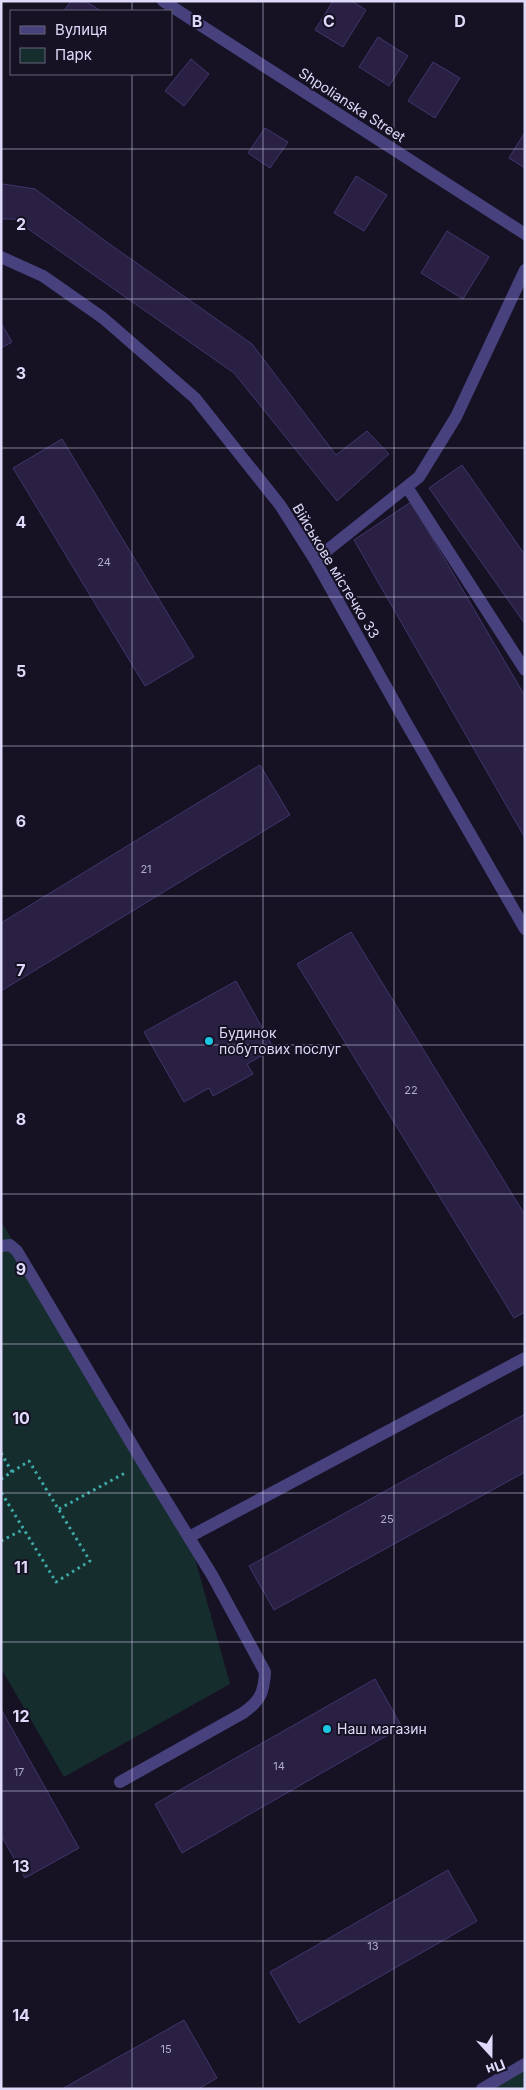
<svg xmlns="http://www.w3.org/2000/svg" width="526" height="2090" font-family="Inter,sans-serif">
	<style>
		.green { fill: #162d2d }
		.building { fill: #292043; stroke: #42356c }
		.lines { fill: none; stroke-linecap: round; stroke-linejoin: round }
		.path { stroke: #3eaaa8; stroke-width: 3; stroke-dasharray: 2.5 4; stroke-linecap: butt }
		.lane { stroke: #47427e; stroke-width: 12 }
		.street { stroke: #47427e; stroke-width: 12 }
		.grid { fill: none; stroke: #dfd9fa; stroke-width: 1; stroke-opacity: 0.55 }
		.poi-dot { fill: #1cc7e4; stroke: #161224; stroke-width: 2 }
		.labels { text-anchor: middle; stroke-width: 4; stroke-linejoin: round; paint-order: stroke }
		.number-label { font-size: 11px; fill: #b2abcc }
		.street-label { font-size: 14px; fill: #dfd9fa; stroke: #161224 }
		.poi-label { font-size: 14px; fill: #dfd9fa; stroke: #161224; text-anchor: start }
		.grid-label { font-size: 16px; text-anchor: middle; font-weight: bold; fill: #dfd9fa; stroke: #161224; stroke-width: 4; stroke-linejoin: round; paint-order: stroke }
	</style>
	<rect width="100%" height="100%" fill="#161224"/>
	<path class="green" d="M1 1221 189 1537 230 1684 64 1777 1 1668Z
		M525 2064V2089H482Z"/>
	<path class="building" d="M71 1H85L101 11H64Z
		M333 1H352L366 10 343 47 315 30Z
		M378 37 408 56 389 86 359 67Z
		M191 59 209 74 184 106 165 91Z
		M433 62 460 78 435 118 408 101Z
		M265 128 288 142 270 168 248 153Z
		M525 132V168L509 158Z
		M356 176 387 195 364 231 334 213Z
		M3 184 35 189 108 243 252 344 336 455 367 431 389 454 337 501 234 373 14 219H1V185Z
		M447 231 489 257 463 299 421 273Z
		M1 323 12 342 1 348Z
		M62 439 194 657 145 686 13 468Z
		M462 465 525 555V624L429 488Z
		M411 502 525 696V838L354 540Z
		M260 765 290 815 1 991V923Z
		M351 932 525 1215V1312L514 1318 297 964Z
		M236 981 274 1049 247 1064 253 1074 213 1096 209 1088 184 1102 144 1032Z
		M525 1414V1472L274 1610 249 1566Z
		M375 1679 402 1727 182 1853 155 1804Z
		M1 1709 79 1848 25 1878 1 1835Z
		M448 1870 477 1921 299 2023 270 1972Z
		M184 2020 217 2078 198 2089H62Z"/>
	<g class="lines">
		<path class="path" d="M1 1453 12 1472
			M1 1479 29 1461 90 1561 56 1582 1 1492
			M59 1509 125 1473
			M1 1541 24 1529"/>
		<path class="lane" d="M407 487 525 670
			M315 560 419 477 456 417 525 270
			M1 1246 10 1245 17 1251 143 1463 212 1575 265 1672C264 1693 260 1701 243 1713L120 1782
			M189 1537 525 1358"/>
		<path class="street" d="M163 1 525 234
			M1 257 43 276 103 318 195 398 280 505 315 560 404 719 525 929
			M482 2089 525 2064"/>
	</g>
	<path class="grid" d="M132 1V11M263 1V2089M394 1V2089M132 74V2089M1 149H525M1 299H525M1 448H525M1 597H525M1 746H525M1 896H525M1 1045H525M1 1194H525M1 1344H525M1 1493H525M1 1642H525M1 1791H525M1 1941H525"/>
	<g class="poi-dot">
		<circle cx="209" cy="1041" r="5"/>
		<circle cx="327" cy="1729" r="5"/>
	</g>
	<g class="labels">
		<g class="number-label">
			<text x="104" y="566">24</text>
			<text x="146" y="873">21</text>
			<text x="411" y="1094">22</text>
			<text x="387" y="1523">25</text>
			<text x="279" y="1770">14</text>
			<text x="19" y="1776">17</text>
			<text x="373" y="1950">13</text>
			<text x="166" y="2053">15</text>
		</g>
		<g class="street-label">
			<text transform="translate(352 105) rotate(33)" y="5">Shpolianska Street</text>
			<text transform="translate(336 571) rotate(59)" y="5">Військове містечко 33</text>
		</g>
		<g class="poi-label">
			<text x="219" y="1038">Будинок<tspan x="219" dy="16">побутових послуг</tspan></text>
			<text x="337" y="1734">Наш магазин</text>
		</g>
	</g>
	<g class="grid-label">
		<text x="197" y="27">B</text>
		<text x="329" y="27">C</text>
		<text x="460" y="27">D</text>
		<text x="21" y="230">2</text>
		<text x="21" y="379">3</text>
		<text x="21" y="528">4</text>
		<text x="21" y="677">5</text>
		<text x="21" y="827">6</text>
		<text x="21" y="976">7</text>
		<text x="21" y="1125">8</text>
		<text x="21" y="1275">9</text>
		<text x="21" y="1424">10</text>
		<text x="21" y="1573">11</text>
		<text x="21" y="1722">12</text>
		<text x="21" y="1872">13</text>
		<text x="21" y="2021">14</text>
	</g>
	<rect width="526" height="2090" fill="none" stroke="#dfd9fa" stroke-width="5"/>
	<rect x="10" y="10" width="162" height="65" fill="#161224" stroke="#66627a"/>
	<rect x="20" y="26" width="25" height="8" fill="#47427e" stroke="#66627a"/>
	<text x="55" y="35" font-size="15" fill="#dfd9fa">Вулиця</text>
	<rect x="20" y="48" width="25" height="15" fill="#162d2d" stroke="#66627a"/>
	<text x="55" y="60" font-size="15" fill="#dfd9fa">Парк</text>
	<g transform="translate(491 2055) rotate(159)" stroke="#161224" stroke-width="4" paint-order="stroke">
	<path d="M0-4L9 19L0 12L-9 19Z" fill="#dfd9fa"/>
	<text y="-8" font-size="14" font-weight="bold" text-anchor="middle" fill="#dfd9fa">Пн</text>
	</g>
</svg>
